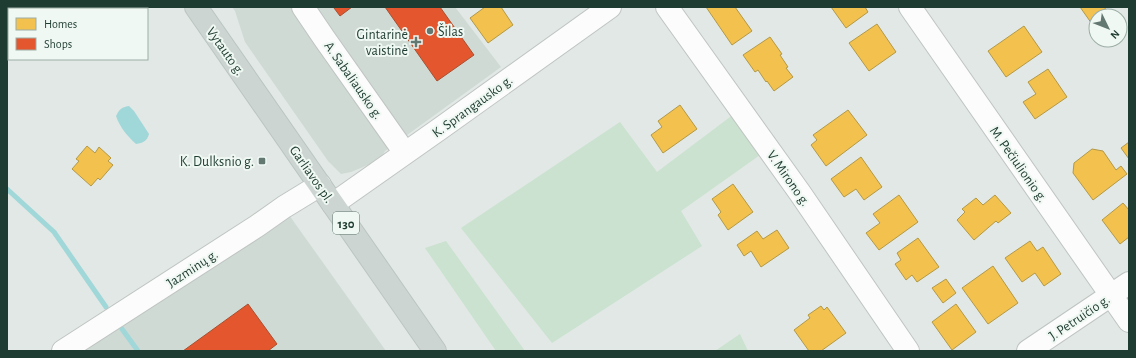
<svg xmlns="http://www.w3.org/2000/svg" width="1136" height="358" font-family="'Alegreya Sans',sans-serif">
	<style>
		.built { fill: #cfdad5 }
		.green { fill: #cae2cf }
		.water { fill: #a0d7d9 }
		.homes { fill: #f2c14e; stroke: #b39946 }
		.shops { fill: #e4572e; stroke: #a94f2f }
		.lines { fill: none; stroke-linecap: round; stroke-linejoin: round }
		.stream { stroke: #a0d7d9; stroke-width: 5 }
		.minor-casing { stroke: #bfc5c2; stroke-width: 24 }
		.major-casing { stroke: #bbc5c1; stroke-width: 24 }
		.minor { stroke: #fbfcfb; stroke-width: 22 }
		.major { stroke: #cdd5d2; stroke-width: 22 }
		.poi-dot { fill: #637871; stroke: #f0f8f3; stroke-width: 1.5 }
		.labels { text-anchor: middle; stroke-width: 4; stroke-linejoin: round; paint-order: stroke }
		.shield { fill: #f0f8f3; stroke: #5e746c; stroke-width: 1 }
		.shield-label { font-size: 13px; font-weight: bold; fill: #1f3c32 }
		.poi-label { font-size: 14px; fill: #1f3c32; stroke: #f0f8f3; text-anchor: end }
		.street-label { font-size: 14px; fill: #1f3c32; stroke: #f0f8f3 }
	</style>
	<rect width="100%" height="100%" fill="#e2e8e5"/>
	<path class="built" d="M232 7H455L501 67 385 151 380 160 351 172 341 174 328 161 245 42 235 11Z
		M289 215 386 351H81Z"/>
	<path class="green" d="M734 114 760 155 681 211 702 246 552 343 461 228 620 122 657 172Z
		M446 241 525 351H496L425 248Z
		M740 334 748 351H715Z"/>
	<path class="water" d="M129 106 134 111 149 134C147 141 143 143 136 144 128 137 119 126 116 116 119 110 121 107 129 106Z"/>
	<path class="homes" d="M485 7H501L513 25 488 43 470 18Z
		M706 7H735L752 31 732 45Z
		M831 7H865L868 12 846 28Z
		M1080 7H1104L1108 12 1102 16H1096V21L1092 24Z
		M877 24 896 52 869 71 849 43Z
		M1024 26 1042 52 1006 77 988 51Z
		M770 37 782 54 780 55 788 67 786 68 793 77 774 91 767 81 766 82 758 70 755 72 743 55Z
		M1048 69 1067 97 1035 119 1023 102 1036 94 1028 82Z
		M680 105 697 129 663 153 651 135 662 127 658 121Z
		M848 110 867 135 826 166 811 145 817 140 813 135Z
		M1129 142V159L1121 148Z
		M87 146 95 153 99 147 111 158 108 161 113 165 100 180 98 178 91 186 72 169 79 161 76 159Z
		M1092 149 1103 151 1116 170 1121 166 1127 174 1093 200 1073 173 1074 163Z
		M861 157 882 187 864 200 856 189 844 197 831 179Z
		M733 184 753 212 728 230 718 215 721 212 712 199Z
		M899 195 918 222 879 250 866 233 880 223 873 214Z
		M995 195 1011 213 998 223 996 221 974 240 957 220 965 212 962 209 976 198 983 205Z
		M1123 203 1129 210V237L1120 244 1102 220Z
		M777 230 789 248 761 267 751 251 744 256 737 245 757 231 763 239Z
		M918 238 939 267 917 282 912 275 906 280 895 264 901 260 897 253Z
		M1030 241 1037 251 1043 247 1061 274 1044 286 1035 273 1022 282 1005 258Z
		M993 266 1018 303 988 324 962 288Z
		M946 279 956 293 943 303 932 288Z
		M956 304 976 332 952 350 932 322Z
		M821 306 824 310 827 307 846 333 821 351H809L794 330 810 318 808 315Z"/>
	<path class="shops" d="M335 7H352L340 16 334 8Z
		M385 7H440L474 55 437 81Z
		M248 304 277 344 268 351H183Z"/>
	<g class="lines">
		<path class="stream" d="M7 189 54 232 106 307
			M122 329 138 351"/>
		<defs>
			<path id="minor" d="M303 7 324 38 405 153
				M667 7 800 193 908 351
				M910 7 1129 321
				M333 204 441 128 610 7
				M63 351 257 226 284 207 320 185
				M1028 351 1129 283"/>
			<path id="major" d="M196 7 435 351"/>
		</defs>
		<use href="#minor" class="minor-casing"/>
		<use href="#major" class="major-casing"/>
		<use href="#minor" class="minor"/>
		<use href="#major" class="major"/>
	</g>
	<g class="poi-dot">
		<circle cx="430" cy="31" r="4"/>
		<path d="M414 36h4v4h4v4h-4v4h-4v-4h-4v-4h4z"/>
		<rect x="258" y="157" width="8" height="8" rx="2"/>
	</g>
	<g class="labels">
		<rect class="shield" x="333" y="212" width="26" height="22" rx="3"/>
		<g class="shield-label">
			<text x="346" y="228">130</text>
		</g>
		<g class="poi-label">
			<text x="438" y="36" text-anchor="start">Šilas</text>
			<text x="408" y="39">Gintarinė<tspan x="408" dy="16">vaistinė</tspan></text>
			<text x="254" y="166">K. Dulksnio g.</text>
		</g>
		<g class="street-label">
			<text transform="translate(226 51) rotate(55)" y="5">Vytauto g.</text>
			<text transform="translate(354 80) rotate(55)" y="5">A. Sabaliausko g.</text>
			<text transform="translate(472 106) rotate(-36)" y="5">K. Sprangausko g.</text>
			<text transform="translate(1019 164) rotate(55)" y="5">M. Pečiulionio g.</text>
			<text transform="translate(312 174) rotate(55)" y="5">Garliavos pl.</text>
			<text transform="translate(789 178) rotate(55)" y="5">V. Mirono g.</text>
			<text transform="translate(192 268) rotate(-33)" y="5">Jazminų g.</text>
			<text transform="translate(1079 317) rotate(-34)" y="5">J. Petruičio g.</text>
		</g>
	</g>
	<rect width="1136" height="358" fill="none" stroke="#1f3c32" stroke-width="16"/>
	<rect x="8" y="8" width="140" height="52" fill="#f0f8f3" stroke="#9cada6"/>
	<rect x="16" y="18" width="20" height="12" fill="#f2c14e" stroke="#9cada6"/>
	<text x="44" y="28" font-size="12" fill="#1f3c32">Homes</text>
	<rect x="16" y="38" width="20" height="12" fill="#e4572e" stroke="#9cada6"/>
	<text x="44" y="48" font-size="12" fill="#1f3c32">Shops</text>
	<g transform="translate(1108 28) rotate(133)"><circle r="19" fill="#f0f8f3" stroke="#9cada6"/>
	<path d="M0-3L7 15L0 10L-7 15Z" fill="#637871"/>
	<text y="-6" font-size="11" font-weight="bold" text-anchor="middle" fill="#1f3c32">N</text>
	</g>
</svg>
